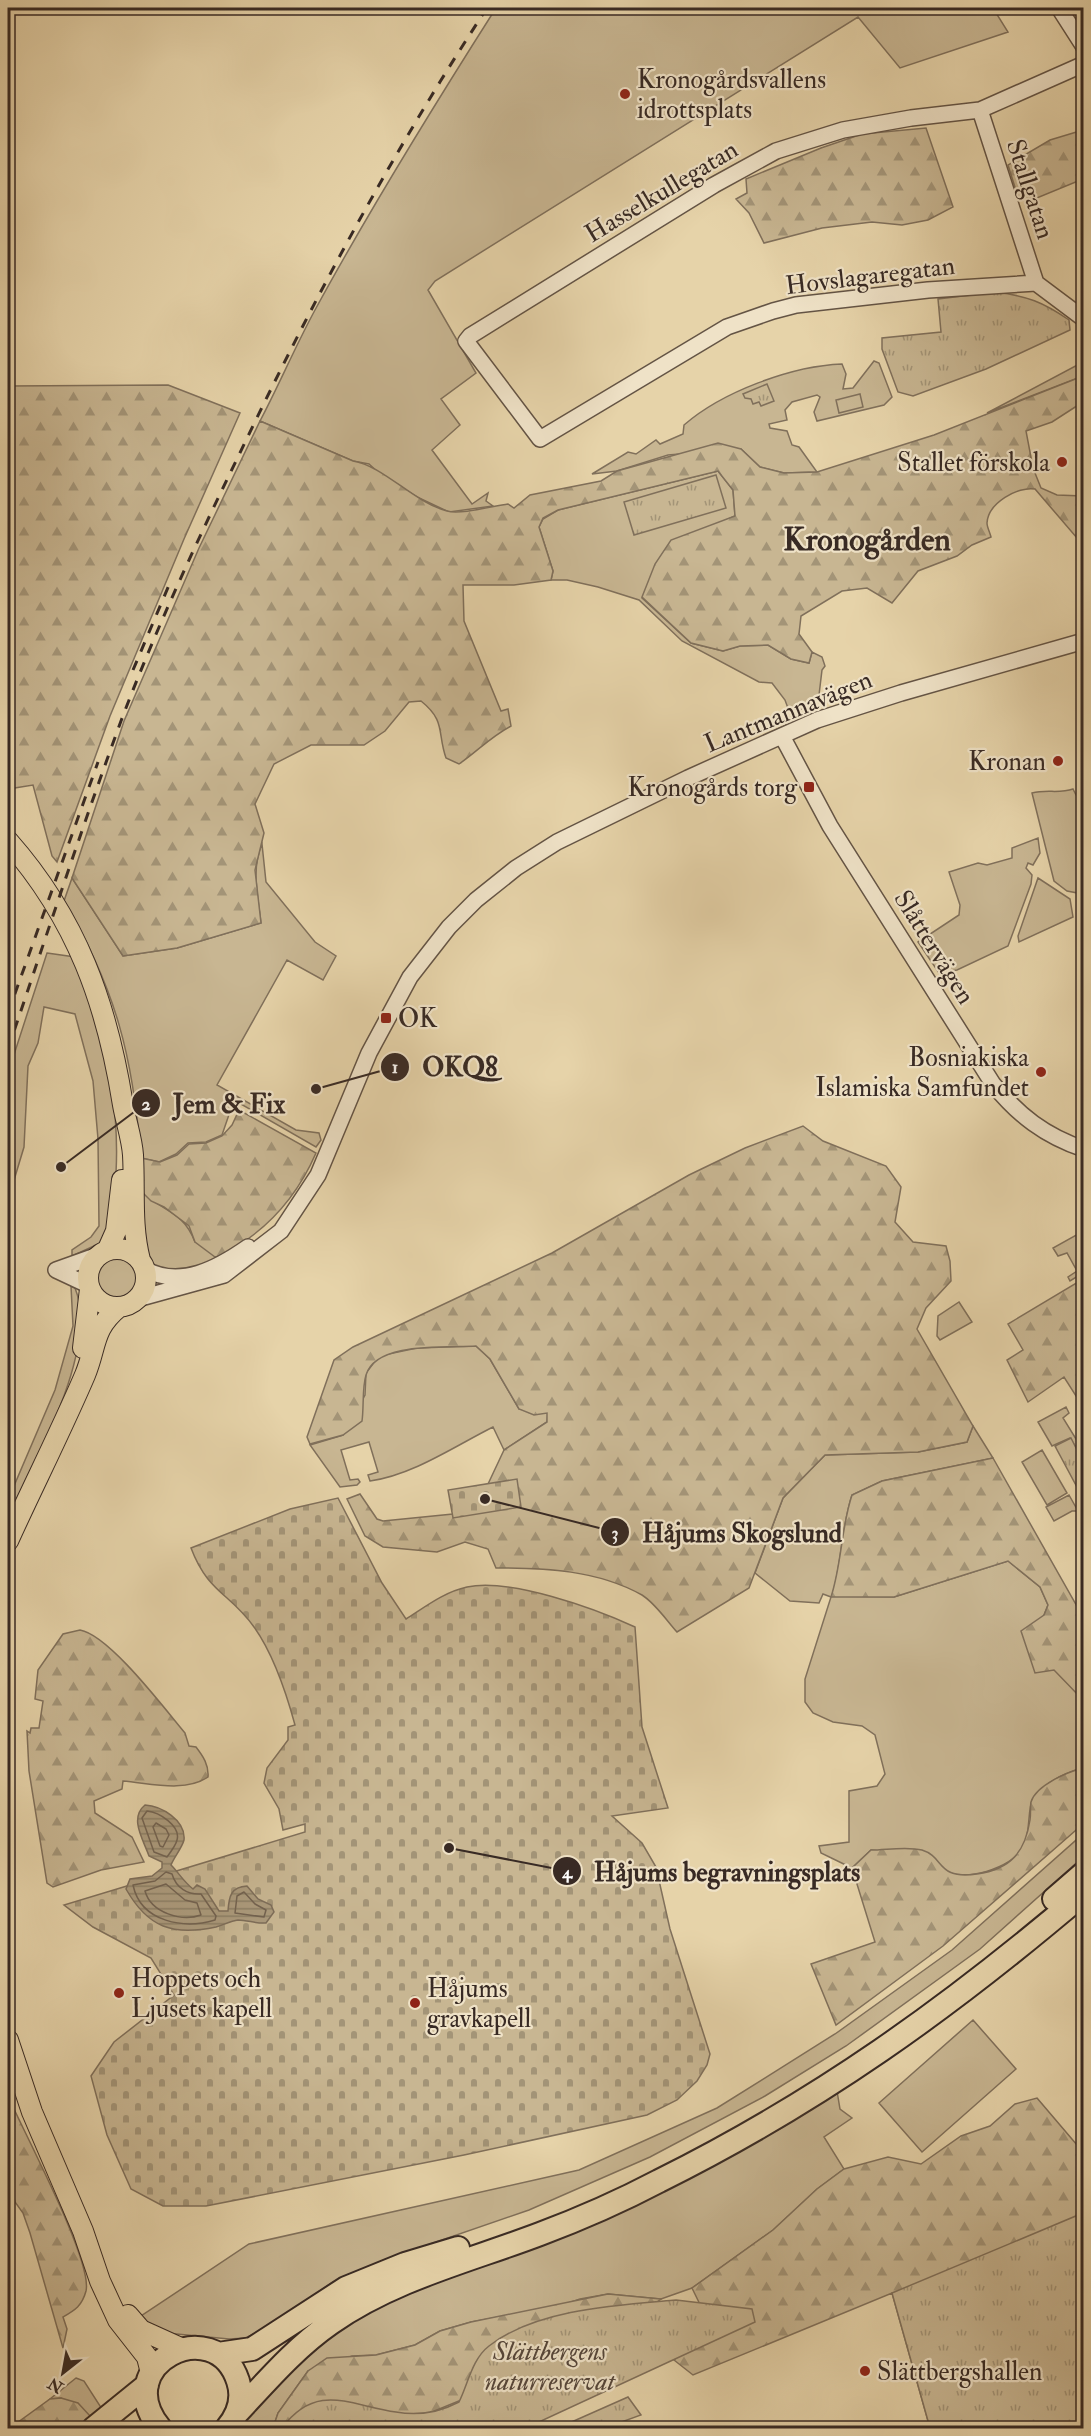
<svg xmlns="http://www.w3.org/2000/svg" width="1091" height="2436" font-family="'IM FELL Double Pica',serif">
	<style>
		.green { fill: #c8b692; stroke: #80705b; stroke-width: 1.5 }
		.forest { fill: url(#forest-firs); stroke: #80705b; stroke-width: 1.5 }
		.cemetery { fill: url(#cemetery-stones); stroke: #80705b; stroke-width: 1.5 }
		.park { fill: url(#park-tufts); stroke: #80705b; stroke-width: 1.5 }
		.water { fill: url(#water-rules); stroke: #7d6d59; stroke-width: 1.5 }
		.lines { fill: none; stroke-linecap: round; stroke-linejoin: round }
		.shore { stroke: #726250; stroke-width: 1.5 }
		.minor-casing { stroke: #645445; stroke-width: 18 }
		.major-casing { stroke: #382a24; stroke-width: 22 }
		.highway-casing { stroke: #382a24; stroke-width: 26 }
		.minor { stroke: #efe2c7; stroke-width: 15 }
		.major { stroke: #e6d3a9; stroke-width: 20 }
		.highway { stroke: #e6d3a9; stroke-width: 22 }
		.rail { stroke: #382a24; stroke-width: 3; stroke-dasharray: 10 10; stroke-linecap: butt }
		.poi-dot { fill: #8f2418; stroke: #efe2c7; stroke-width: 2 }
		.labels { text-anchor: middle; stroke-width: 4.5; stroke-linejoin: round; paint-order: stroke }
		.poi-label { font-size: 26px; fill: #382a24; stroke: #efe2c7; text-anchor: start }
		.street-label { font-size: 26px; fill: #382a24; stroke: #efe2c7 }
		.park-label { font-size: 26px; font-style: italic; fill: #55463a; stroke: #efe2c7 }
		.district-label { font-size: 32px; font-weight: bold; fill: #382a24; stroke: #efe2c7 }
		.leader { fill: none; stroke: #382a24; stroke-width: 2 }
		.callout-dot { fill: #382a24; stroke: #efe2c7; stroke-width: 2 }
		.mark-label { font-size: 18px; text-anchor: middle; font-weight: bold; fill: #fff }
		.callout-label { font-size: 27px; text-anchor: middle; font-weight: bold; fill: #382a24; stroke: #efe2c7; stroke-width: 4.5; stroke-linejoin: round; paint-order: stroke }
	</style>
	<defs>
		<pattern id="forest-firs" width="22" height="20" patternUnits="userSpaceOnUse" patternTransform="scale(1.5)"><rect width="22" height="20" fill="#c8b692"/><path d="M5 1l3.5 6h-7zM16 11l3.5 6h-7z" fill="#a39477"/></pattern>
		<pattern id="cemetery-stones" width="16" height="16" patternUnits="userSpaceOnUse" patternTransform="scale(1.5)"><rect width="16" height="16" fill="#c8b692"/><path d="M2 7V4a2 2 0 0 1 4 0v3zM10 15v-3a2 2 0 0 1 4 0v3z" fill="#a39477"/></pattern>
		<pattern id="park-tufts" width="24" height="20" patternUnits="userSpaceOnUse" patternTransform="scale(1.5)"><rect width="24" height="20" fill="#c8b692"/><path d="M3 7l-1-3M5 7V3M7 7l1-3M15 17l-1-3M17 17v-4M19 17l1-3" fill="none" stroke="#a39477"/></pattern>
		<pattern id="water-rules" width="6" height="5" patternUnits="userSpaceOnUse" patternTransform="scale(1.5)"><rect width="6" height="5" fill="#ab9a7c"/><path d="M0 2.5h6" fill="none" stroke="#8c7e65"/></pattern>
	</defs>
	<rect width="100%" height="100%" fill="#e6d3a9"/>
	<filter id="stains"><feTurbulence type="fractalNoise" baseFrequency=".00333" numOctaves="4"/><feColorMatrix values="0 0 0 0 .2 0 0 0 0 .09 0 0 0 0 .02 0 0 0 .5 -.17"/></filter>
	<radialGradient id="worn" r=".72"><stop offset=".6" stop-color="#630" stop-opacity="0"/><stop offset="1" stop-color="#630" stop-opacity=".3"/></radialGradient>
	<path class="green" d="M496 8H993L1008 32 900 68 858 17 435 281 428 290 476 373 441 399 460 425 432 450 472 504 488 493 486 501 493 506 449 512 417 497 381 475 369 464 353 461 260 421C279 385 295 347 315 310 371 207 433 107 496 8Z
		M874 361 879 363 892 397 884 405 817 421 814 412 820 397 817 395 792 402 785 410 787 420 769 424 770 428 787 431 792 445 799 447 817 472 784 473 760 467 741 449 668 455 617 471 592 474 628 452 636 454 656 440 660 444 683 434 684 425C722 392 791 366 842 364L846 374 843 389 853 388Z
		M1083 362V376L987 413Z
		M718 471 733 490 735 516 708 528 642 598 691 643 723 651 740 646 768 645 791 659 809 663 812 652 822 657 825 666 822 670 819 695 810 708 789 711 785 700 772 683 759 682 682 641 639 600 598 587 567 580H551L553 571 539 527 543 519 558 510Z
		M1073 789 1076 795 1083 798V894L1067 891 1054 881 1032 793C1047 789 1059 794 1073 789Z
		M1038 838 1040 853 1033 865 1028 863 1026 868 1032 875 1031 884 1008 946 957 970 939 973 918 942 959 915 960 905 949 872 978 863 987 865 1012 858V848Z
		M262 844 266 882 315 942 336 956 323 980 287 960 217 1085 296 1130 319 1133 321 1140 316 1147 234 1100 222 1135 206 1142 188 1143 176 1154 159 1162 141 1158C133 1056 116 990 64 901L72 878 123 956 177 948 261 923C258 896 251 869 262 844Z
		M1038 878 1070 899 1073 917 1019 942 1018 936Z
		M47 953 75 957C103 1026 120 1098 116 1173 115 1195 108 1219 105 1241L72 1256V1250L91 1237 99 1226 98 1139 93 1081 75 1014 44 1007 38 1043 28 1066 24 1147 8 1200V1073Z
		M140 1190C162 1212 183 1210 195 1242L227 1255 175 1274 152 1266 147 1260Z
		M1078 1234 1083 1237V1273L1070 1281 1068 1277 1077 1271 1067 1253 1058 1256 1053 1248Z
		M92 1278a24 24 0 1 1 48 0a24 24 0 1 1-48 0Z
		M71 1286 75 1288C100 1349 33 1464 8 1520V1500L55 1390 73 1326Z
		M959 1302 972 1322 940 1340 937 1336 938 1316Z
		M476 1346 490 1359 519 1409 548 1413 547 1422 504 1450 493 1427C455 1446 413 1475 370 1481L368 1475 378 1472 369 1442 341 1450 350 1480 358 1479 360 1482 357 1485 340 1487 310 1445 343 1435 365 1395 366 1373 379 1356 417 1348Z
		M1066 1407 1069 1413 1063 1418 1076 1439 1082 1436 1083 1459 1070 1438 1052 1446 1038 1422Z
		M973 1426 993 1458 882 1481 852 1495C841 1528 842 1563 832 1596L894 1597 1008 1561 1040 1587 1048 1605 1044 1615 1054 1669 1083 1700V1768C1064 1773 1045 1782 1033 1799 1027 1807 1031 1835 1023 1848 1012 1868 963 1883 944 1870 939 1867 935 1860 931 1856L871 1850 852 1868 821 1853 819 1846 849 1842V1791L877 1786 885 1774 875 1735 862 1726 833 1722 813 1713 805 1702V1679L831 1597 823 1594 819 1603 790 1601 755 1573 783 1498 825 1455 918 1452 967 1442Z
		M1042 1450 1067 1493 1047 1505 1022 1462Z
		M1069 1495 1078 1511H1072L1054 1521 1046 1507Z
		M1083 1834V1857L980 1949 846 2046 765 2096 650 2157 529 2210 384 2260 333 2282 272 2324 246 2338 229 2339 166 2333 138 2318 249 2244 579 2170 717 2108 835 2034 952 1950Z
		M973 2020 1016 2069 922 2152 879 2103Z
		M837 2091 840 2109 852 2118 824 2137 844 2169 817 2189 773 2230 692 2288 661 2299 608 2294 580 2299 556 2307 471 2322 440 2331 415 2345 376 2355 352 2356 308 2371 278 2413 273 2428H240L283 2374 361 2314 709 2167 783 2127Z
		M76 2378 84 2381 102 2409 91 2417 61 2398 50 2399Z"/>
	<path class="forest" d="M926 128 953 207 928 220 902 225 872 222 822 228 764 243 749 213 736 199 747 193 746 179 821 148 862 134Z
		M1083 130V179L1032 200 1018 197 1008 165 1050 140Z
		M1083 376V402L1052 422 1026 431 1033 468 1041 488 1057 495 1083 496V545L1035 489C1018 486 988 503 987 523 987 527 990 533 991 537L972 545 957 556 918 571 892 603 867 588 842 591 801 616 799 634 812 652 809 663 791 659 768 645 740 646 723 651 691 643 642 597 655 564 671 540 735 516 733 490 718 471 558 510 543 518 539 527 553 571 551 580 514 585H463L464 621 501 711 508 709 511 726C490 737 478 751 459 764L446 758C437 732 446 721 421 701L409 702 385 731 364 745H311L274 764 255 804 264 833 255 870 261 923 177 948 123 956 72 878 124 721 199 548 260 421 353 461C384 466 413 502 447 511 460 515 493 506 508 504L514 508 530 495 601 481 617 471 718 443 741 449 760 467 784 473 817 472 934 435Z
		M168 385 240 413 184 539 110 716 57 862 52 856 33 785 8 789V386Z
		M239 1110 316 1153C299 1192 275 1222 239 1245 230 1251 226 1255 215 1257L195 1242 189 1226 164 1207 151 1201 140 1190 141 1158 160 1162 177 1155 189 1144 206 1143 222 1136 232 1125Z
		M803 1126 823 1141 886 1166 901 1187 895 1222 913 1242 946 1246 950 1261 951 1281 926 1308 917 1329 973 1426 967 1442 918 1452 825 1455 783 1498 749 1588 677 1632C667 1621 655 1603 642 1595 597 1570 546 1568 496 1568L488 1549 465 1542 437 1552 383 1547 365 1536 347 1499 360 1494 377 1519 383 1521 453 1514 488 1484 504 1450 547 1422V1413L534 1415 519 1409 490 1359 476 1346C448 1348 376 1341 366 1375 362 1388 364 1407 362 1421L343 1435 310 1444 307 1437 334 1360 353 1347 552 1253 689 1175 745 1148Z
		M1083 1279V1391L1076 1396 1064 1377 1028 1402 1007 1360 1023 1350 1008 1324Z
		M993 1458 1083 1617V1700L1054 1670 1035 1673 1021 1631 1044 1615 1048 1605 1040 1587 1008 1561 894 1597H831C842 1563 841 1528 852 1495L882 1481Z
		M80 1630C109 1635 164 1708 185 1733L189 1746 196 1747C203 1756 209 1765 208 1777 184 1793 150 1783 123 1781L122 1789 94 1801 95 1813 132 1837 144 1862 101 1870 53 1887 47 1883 29 1771 27 1731 30 1733 31 1728H39L43 1701 35 1699 38 1670 63 1634Z
		M1083 1768V1824L943 1946 836 2025 811 1964 875 1942 852 1868 871 1850C886 1850 907 1846 922 1850 945 1857 936 1880 977 1874 1011 1869 1025 1852 1030 1820 1031 1814 1030 1807 1031 1802 1036 1785 1068 1772 1083 1768Z
		M8 2096C23 2131 93 2261 86 2291 82 2306 75 2310 63 2317L67 2329 63 2348 30 2233 23 2213 15 2202 8 2177Z
		M1037 2098 1083 2152V2428H930L892 2293 693 2375 674 2360 710 2325 692 2288 773 2230 817 2189 844 2169 888 2157 921 2164 961 2136 990 2126 1015 2104Z
		M608 2294 661 2299 641 2314 503 2383 405 2423 273 2428 278 2413 308 2371 327 2358 376 2355 415 2345 440 2331 471 2322Z
		M61 2398 78 2403 91 2417 75 2428H10L50 2399Z"/>
	<path class="cemetery" d="M517 1479 521 1507 453 1518 448 1490Z
		M338 1498 382 1583 406 1619C425 1607 444 1592 467 1587 510 1578 594 1608 635 1627L642 1727 668 1808 612 1816 642 1843 656 1867 670 1929 710 2054 707 2065 697 2081 677 2100 647 2115 464 2155 206 2206H163L131 2189 107 2135 91 2076 114 2042 174 1995 151 1958 93 1927 64 1905 305 1832V1824L283 1830 279 1809 264 1783 267 1768 288 1740V1727L295 1725C286 1692 274 1655 254 1627 230 1593 208 1593 191 1548L290 1509Z"/>
	<path class="park" d="M996 292C1027 296 1043 302 1069 320L1070 330 986 369 913 396 898 392 882 349V338L941 332 938 299Z
		M767 384 774 401 761 406 759 402 753 404 751 399 745 398 743 394Z
		M860 394 863 407 839 413 836 400Z
		M716 475 726 508 634 535 624 502Z
		M1071 1438 1083 1462V1486L1078 1489 1055 1446Z
		M1083 2213V2428H930L892 2293Z
		M676 2300 752 2309 755 2322 526 2428H282C317 2381 351 2406 396 2412 418 2416 438 2413 459 2402 468 2384 472 2359 489 2346 536 2309 619 2305 676 2300Z
		M628 2397 641 2415 605 2428H558Z"/>
	<path class="water" d="M145 1805C161 1806 186 1820 184 1840 182 1848 174 1857 171 1865 179 1873 183 1881 193 1889L197 1885 205 1889 219 1911H228C229 1896 231 1887 247 1886L258 1899 271 1905 274 1912 266 1923C256 1924 248 1920 238 1920 231 1921 223 1925 216 1927 173 1936 148 1928 126 1889L130 1879 152 1876 162 1868V1862L149 1856C143 1839 129 1818 145 1805Z"/>
	<g class="lines">
		<path class="shore" d="M147 1811C159 1812 181 1826 177 1840 176 1845 170 1853 167 1857L154 1852 142 1818Z
			M156 1823 166 1829 169 1835 163 1847 160 1846 153 1827Z
			M166 1872 172 1874C176 1888 188 1895 201 1894L216 1916 215 1920C185 1929 141 1923 133 1885L155 1881Z
			M166 1884 185 1900 197 1903 201 1915C182 1922 151 1913 145 1891Z
			M244 1892 255 1904 266 1910 264 1917 235 1913 237 1896Z"/>
		<defs>
			<path id="minor" d="M1059 8 1084 47
				M1084 64 980 110 911 118 843 130 776 151 714 185 470 336 466 341 540 439 727 327 773 311 796 305 928 290 1036 283 1084 319
				M980 110 1036 283
				M782 736 830 826 993 1084C1018 1115 1045 1136 1084 1149
				M145 1269C180 1289 218 1268 248 1247
				M56 1270 98 1255
				M56 1270 88 1285
				M137 1299 224 1275 281 1231 318 1175 369 1053 410 977 449 927 476 900 516 868 557 842 688 778 817 720 901 693 1084 641"/>
			<path id="major" d="M8 841C77 919 107 1004 123 1105 126 1122 132 1139 133 1155 135 1190 131 1225 140 1260
				M88 1278a29 29 0 1 1 58 0a29 29 0 1 1-58 0Z
				M108 1249 116 1231 122 1180
				M83 1348 90 1289
				M8 1541C33 1486 61 1431 85 1375 97 1346 92 1329 119 1307
				M8 2040 32 2112 83 2231 100 2281 118 2320 147 2357 151 2373
				M128 2315 141 2330 183 2349"/>
			<path id="highway" d="M1054 1899 1084 1873
				M218 2354 252 2349 346 2288 405 2264 458 2248
				M237 2413C267 2381 295 2348 331 2323 394 2279 469 2261 540 2234 580 2219 621 2201 659 2181 818 2102 949 2008 1084 1893
				M94 2428 147 2385
				M160 2428C108 2364 215 2311 238 2381 244 2399 238 2415 227 2428"/>
		</defs>
		<use href="#minor" class="minor-casing"/>
		<use href="#major" class="major-casing"/>
		<use href="#highway" class="highway-casing"/>
		<use href="#minor" class="minor"/>
		<use href="#major" class="major"/>
		<use href="#highway" class="highway"/>
		<path class="rail" d="M133 670 172 578
			M8 1013 98 762
			M8 1049C45 940 81 830 121 721 155 631 196 543 238 457 312 302 393 151 487 8"/>
	</g>
	<g class="poi-dot">
		<circle cx="625" cy="94" r="6"/>
		<circle cx="1062" cy="462" r="6"/>
		<circle cx="1058" cy="761" r="6"/>
		<rect x="803" y="781" width="12" height="12" rx="3"/>
		<rect x="380" y="1012" width="12" height="12" rx="3"/>
		<circle cx="1041" cy="1072" r="6"/>
		<circle cx="119" cy="1993" r="6"/>
		<circle cx="415" cy="2003" r="6"/>
		<circle cx="865" cy="2371" r="6"/>
	</g>
	<g class="labels">
		<g class="poi-label">
			<text x="637" y="88">Kronogårdsvallens<tspan x="637" dy="30">idrottsplats</tspan></text>
			<text x="1050" y="471" text-anchor="end">Stallet förskola</text>
			<text x="1046" y="770" text-anchor="end">Kronan</text>
			<text x="797" y="796" text-anchor="end">Kronogårds torg</text>
			<text x="398" y="1027">OK</text>
			<text x="1029" y="1066" text-anchor="end">Bosniakiska<tspan x="1029" dy="30">Islamiska Samfundet</tspan></text>
			<text x="131" y="1987">Hoppets och<tspan x="131" dy="30">Ljusets kapell</tspan></text>
			<text x="427" y="1997">Håjums<tspan x="427" dy="30">gravkapell</tspan></text>
			<text x="877" y="2380">Slättbergshallen</text>
		</g>
		<g class="street-label">
			<text transform="translate(1031 189) rotate(72)" y="9">Stallgatan</text>
			<text transform="translate(661 191) rotate(-31)" y="9">Hasselkullegatan</text>
			<text transform="translate(870 275) rotate(-7)" y="9">Hovslagaregatan</text>
			<text transform="translate(788 711) rotate(-22)" y="9">Lantmannavägen</text>
			<text transform="translate(935 947) rotate(58)" y="9">Slåttervägen</text>
		</g>
		<g class="park-label">
			<text x="550" y="2360">Slättbergens<tspan x="550" dy="30">naturreservat</tspan></text>
		</g>
		<g class="district-label">
			<text x="867" y="550">Kronogården</text>
		</g>
	</g>
	<path class="leader" d="M316 1089L395 1067M61 1167L146 1103M485 1499L615 1532M449 1848L567 1871"/>
	<g class="callout-dot">
		<circle cx="316" cy="1089" r="6"/>
		<circle cx="61" cy="1167" r="6"/>
		<circle cx="485" cy="1499" r="6"/>
		<circle cx="449" cy="1848" r="6"/>
		<circle cx="395" cy="1067" r="15"/>
		<circle cx="146" cy="1103" r="15"/>
		<circle cx="615" cy="1532" r="15"/>
		<circle cx="567" cy="1871" r="15"/>
	</g>
	<g class="mark-label">
		<text x="395" y="1073">1</text>
		<text x="146" y="1110">2</text>
		<text x="615" y="1539">3</text>
		<text x="567" y="1878">4</text>
	</g>
	<g class="callout-label">
		<text x="460" y="1076">OKQ8</text>
		<text x="229" y="1113">Jem &amp; Fix</text>
		<text x="742" y="1542">Håjums Skogslund</text>
		<text x="727" y="1881">Håjums begravningsplats</text>
	</g>
	<rect width="1091" height="2436" fill="none" stroke="#e6d3a9" stroke-width="30"/>
	<rect x="9" y="9" width="1073" height="2418" fill="none" stroke="#382a24" stroke-width="3"/>
	<rect x="15" y="15" width="1061" height="2406" fill="none" stroke="#382a24" stroke-width="1.5"/>
	<g transform="translate(63 2373) rotate(211)" stroke="#efe2c7" stroke-width="4.5" paint-order="stroke">
	<path d="M0-4.5L10 22L0 15L-10 22Z" fill="#382a24"/>
	<text y="-9" font-size="16" font-weight="bold" text-anchor="middle" fill="#382a24">N</text>
	</g>
	<rect width="100%" height="100%" filter="url(#stains)"/>
	<rect width="100%" height="100%" fill="url(#worn)"/>
</svg>
